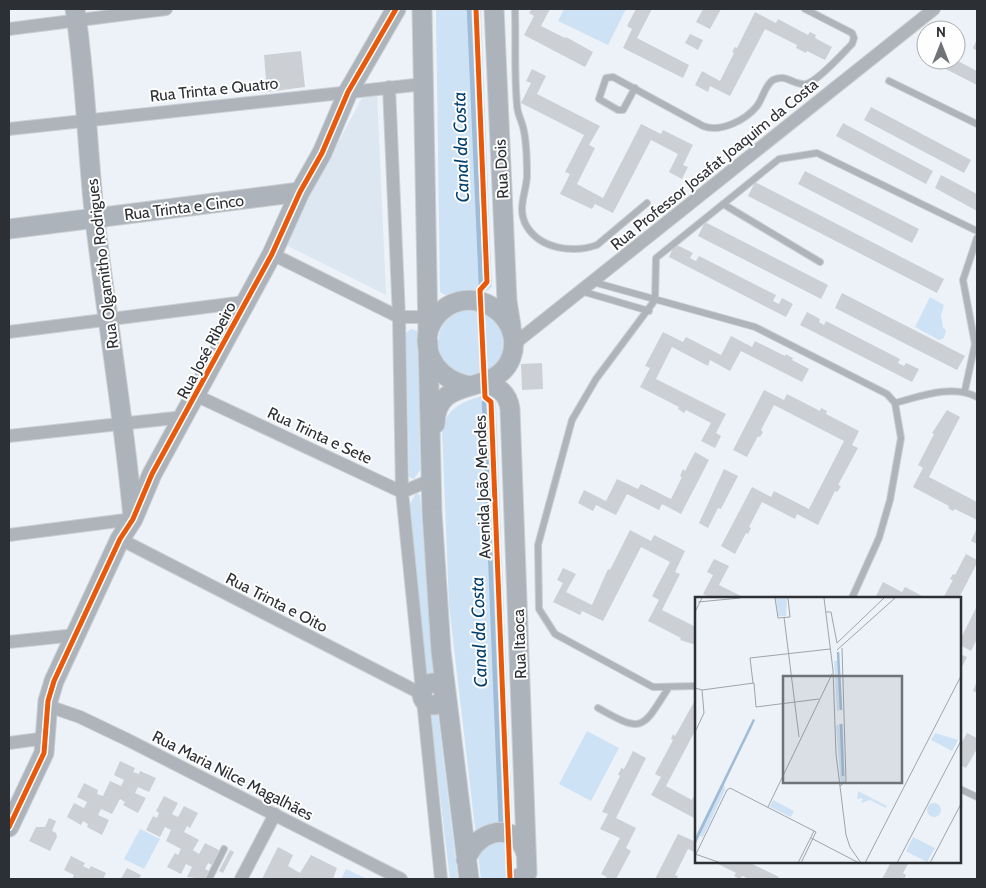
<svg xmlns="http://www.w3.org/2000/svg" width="986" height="888" font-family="Cabin,sans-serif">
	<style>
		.built { fill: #dce7f2 }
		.green { fill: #cee2f5 }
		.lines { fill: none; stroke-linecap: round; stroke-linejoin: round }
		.stream { stroke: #9fbbd6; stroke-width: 4.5 }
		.building { fill: #ccd0d4 }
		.lane-casing { stroke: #cacfd3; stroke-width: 8 }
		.street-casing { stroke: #cacfd3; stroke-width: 14 }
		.secondary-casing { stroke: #cacfd3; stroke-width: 21 }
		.lane { stroke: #aeb4ba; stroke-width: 6 }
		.street { stroke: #aeb4ba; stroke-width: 12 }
		.secondary { stroke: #acb3ba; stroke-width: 19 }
		.cycleway-casing { stroke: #fefefe; stroke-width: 8 }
		.cycleway { stroke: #e8590c; stroke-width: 5 }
		.labels { text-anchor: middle; stroke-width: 4; stroke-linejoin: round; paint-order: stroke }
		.street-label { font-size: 16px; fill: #2c2f33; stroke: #fefefe }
		.water-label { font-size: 18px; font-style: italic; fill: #013f6e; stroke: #fefefe }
		.inset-river { fill: none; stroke: #9fbbd6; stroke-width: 2.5 }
		.inset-road { fill: none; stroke: #9fa4a9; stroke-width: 1 }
		.view { fill: #6f7378; fill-opacity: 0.15; stroke: #6f7378; stroke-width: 2.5 }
		.inset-edge { fill: none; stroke: #2c2f33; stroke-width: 2.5 }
	</style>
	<rect width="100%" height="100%" fill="#ecf2f7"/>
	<path class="built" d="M377 94 386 295 284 244 363 96Z"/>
	<path class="green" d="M436 9H481L492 287 487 291 466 290 445 295 440 292Z
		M564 9H626L608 45 558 21Z
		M930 297 944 305 941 315 943 328 946 330 944 338 939 340 915 327Z
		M467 310H479L499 322 506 344 498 366C490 369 481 375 472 377 439 383 419 320 467 310Z
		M411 329 418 331 420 470 414 479 409 477 406 333Z
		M481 396H490L496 402 514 873 512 879H481L449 605 442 428C448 408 462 402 481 396Z
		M416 493 420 495 434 674 429 680H425L409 506Z
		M435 711 438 714 458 879H450L430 712Z
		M587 731 619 748 591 801 559 784Z
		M140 829 160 839 144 869 124 859Z
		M346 869 367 879H341Z"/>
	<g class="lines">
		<path class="stream" d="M469 9 481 285
			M484 403 501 828"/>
	</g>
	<path class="building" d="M532 9H550L541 26 565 38 566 37 593 52 585 67 524 35 534 16 529 13Z
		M636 9H652L637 38 689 65 683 78 623 48 632 29 627 26Z
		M703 9H721L710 29 696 22Z
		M755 12 776 23 778 19 808 35 810 32 816 35 815 38 832 47 825 60 807 51 806 53 796 48 797 45 765 29 730 96 710 86 708 92 695 85 702 71 720 81 734 53 732 52 735 47 737 48Z
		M690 34 703 40 698 50 685 43Z
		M977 39V51L973 48Z
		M301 51 305 87 267 92 264 55Z
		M928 60H956L977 71V85Z
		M532 69 546 76 537 94 600 126 589 145 595 148 577 184 603 198 641 124 661 134 663 130 693 145 683 165 688 167 682 179 669 172 678 154 651 140 613 213 595 204 592 209 560 194 570 174 565 172 584 135 521 103 531 83 526 81Z
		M871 107 971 160 964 173 864 120Z
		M843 123 933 171 926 184 836 136Z
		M805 171 919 229 912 243 798 184Z
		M941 175 977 194V211L935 188Z
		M755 182 944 279 937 293 748 196Z
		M705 222 828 285 821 299 698 236Z
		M675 244 693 253 690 258 696 261 699 256 776 295 773 301 779 304 782 298 793 304 786 317 669 257Z
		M842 293 965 356 957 370 835 308Z
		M807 312 820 319 819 322 824 325 826 321 900 359 898 363 904 366 906 363 919 369 912 382 800 325Z
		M663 332 683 342 686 337 721 355 731 336 752 347 755 341 785 356 786 354 789 356 793 358 792 360 809 369 802 382 741 351 730 371 710 360 708 366 672 347 656 379 726 414 716 433 721 436 715 448 701 441 711 423 686 410 684 413 678 409 679 407 640 387 650 368 645 366Z
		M542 363 543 389 522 390 521 364Z
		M764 390 784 400 787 394 820 411 821 408 827 411 826 414 859 431 852 445 858 448 838 485 841 486 840 488 837 492 835 491 818 525 797 514 795 519 762 502 749 527 751 528 748 534 746 533 735 554 721 546 752 487 771 497 774 491 809 509 844 441 774 405 761 430 763 432 760 437 758 436 747 457 733 450Z
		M947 410 960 417 929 477 977 502V520L955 509 953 511 948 508 949 506 913 487 923 468 918 465 934 434 932 433Z
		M695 452 709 460 681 514 662 504 659 510 627 494 616 515 596 505 593 511 578 503 584 490 606 501 617 479 638 489 641 484 671 499 682 477 680 476 683 469 685 471Z
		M724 469 738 476 721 509 718 508 708 528 699 523Z
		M977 528V544L971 541Z
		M630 530 651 541 654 535 685 551 675 572 680 574 662 610 696 627V645L680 640 681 638 648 621 659 600 652 596 670 562 641 547 603 621 582 611 580 615 553 602 563 583 557 580 563 568 576 574 566 592 592 605 608 569 610 570Z
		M966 554 977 560V563L959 598H943L953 580 950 579 953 574 955 575Z
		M714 559 729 566 719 585 745 598H710L703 594 713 575 707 572Z
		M883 582 902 592 905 587 926 598H875Z
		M977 606V639L971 651 960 645V640Z
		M960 654 967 657 960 671Z
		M977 681V693L973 691Z
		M694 702 696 703V729L666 786 692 800 693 797 696 799V819L651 795 661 777 655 774 673 740 671 739 673 734 675 736Z
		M967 733 977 738V749L966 768 960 765V746Z
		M633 751 646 758 616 818 636 828 626 848 631 851 616 879H605L607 877 601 874 620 838 600 829 608 814 602 812 620 776 618 774 620 771 621 768 624 769Z
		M120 761 135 768 133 772 139 774 140 771 156 778 149 792 138 787 135 793 146 798 138 813 123 805 125 802 120 799 112 814 101 809 98 815 109 820 102 835 87 827 88 824 83 821 81 825 67 817 74 803 84 808 87 802 77 797 84 783 98 790 97 794 103 796 110 781 121 786 124 780 114 775Z
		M164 796 178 803 172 814 178 817 184 806 198 813 190 828 187 826 184 832 199 840 193 850 199 854 205 843 219 850 212 865 208 863 205 869 209 871 204 879 187 877 192 867 186 864 181 874 167 867 175 853 178 855 181 849 166 841 171 830 165 827 160 837 146 830 153 816 157 818 159 813 156 811Z
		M49 818 56 821 52 831 56 833 57 837 50 851 29 841 36 827H45Z
		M678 834 696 842V853L688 849 675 875 678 876 676 879H655Z
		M278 847 293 855 288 866 300 873 311 855 337 868 333 879H262Z
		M230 850 234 852 223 873 219 871Z
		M71 856 85 863 83 866 89 869 91 866 106 873 103 879H72L74 875 64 870Z
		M718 862H748L779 877 777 879H749L742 876 740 879 734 876 736 873 718 864Z
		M891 862H909L903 873 906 875 904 879H882Z
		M127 868 141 875 139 879H121Z"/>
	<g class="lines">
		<defs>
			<path id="lane" d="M515 9C516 41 514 73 517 105 517 113 521 119 523 127 527 142 527 161 527 176 526 194 517 208 526 225 540 250 574 253 597 245L647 203
				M889 81 977 124
				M635 88 623 110H618L599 99 606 78 613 77 703 126C720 133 746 120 757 106 763 98 765 85 773 80 786 73 794 86 806 84 818 81 843 53 852 44L854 38 852 33 805 9
				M723 204 820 262
				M593 282 755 327 887 394 895 403 901 438 890 500 879 538 852 598
				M581 291 649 311
				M965 390 975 344 963 280 977 238
				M895 403C921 396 952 384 977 397
				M696 686 653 687 555 634 539 609 538 545 572 420 596 379 655 300 656 258 779 159 817 153 977 231
				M598 708C644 734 642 729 669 687
				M960 789 977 797
				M209 879 224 849"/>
			<path id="street" d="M9 29 166 9
				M389 87 399 317 402 492 441 879
				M9 129 424 84
				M272 254 399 317H428
				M9 332 245 302
				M514 344 934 9
				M195 395 402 492 431 480
				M9 436 184 417
				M9 535 133 519
				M120 539 420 693
				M9 642 76 635
				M48 706 80 717 128 740 401 879
				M9 743 47 738
				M241 879 275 814"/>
			<path id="secondary" d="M75 9C86 79 87 150 95 220 107 320 124 418 133 518
				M422 9 428 333
				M494 9 507 301 511 326
				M9 229 300 192
				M428 342 432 512 441 651 469 879
				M484 384C499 386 508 394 510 409L527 873 518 879
				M435 424C436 372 495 399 511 358 525 321 482 286 448 306 410 330 428 380 470 386
				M422 694a11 11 0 1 1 22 0a11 11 0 1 1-22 0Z
				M9 827 44 753 48 701 54 681 120 539 133 519 152 474 272 254 300 192 322 153 348 92 396 9
				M466 860C476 829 517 820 526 854"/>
		</defs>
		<use href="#lane" class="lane-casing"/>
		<use href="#street" class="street-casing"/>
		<use href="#secondary" class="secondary-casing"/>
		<use href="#lane" class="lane"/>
		<use href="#street" class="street"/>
		<use href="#secondary" class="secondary"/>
		<defs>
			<path id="cycleway" d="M476 9 487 282 480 290 485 397 491 402 510 879
				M9 827 44 753 48 701 54 681 120 539 133 519 152 474 272 254 300 192 322 153 348 92 396 9"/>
		</defs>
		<use href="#cycleway" class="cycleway-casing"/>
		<use href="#cycleway" class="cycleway"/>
	</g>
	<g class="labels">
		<g class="street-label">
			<text transform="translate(214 89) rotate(-6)" y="6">Rua Trinta e Quatro</text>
			<text transform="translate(714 164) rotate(-39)" y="6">Rua Professor Josafat Joaquim da Costa</text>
			<text transform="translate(501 169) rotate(-93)" y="6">Rua Dois</text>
			<text transform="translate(184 207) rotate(-7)" y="6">Rua Trinta e Cinco</text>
			<text transform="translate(102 264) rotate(-97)" y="6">Rua Olgamitho Rodrigues</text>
			<text transform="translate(206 350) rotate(-62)" y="6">Rua José Ribeiro</text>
			<text transform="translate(320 435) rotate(25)" y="6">Rua Trinta e Sete</text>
			<text transform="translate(482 487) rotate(-92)" y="6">Avenida João Mendes</text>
			<text transform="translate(277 602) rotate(27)" y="6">Rua Trinta e Oito</text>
			<text transform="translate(519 644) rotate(-92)" y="6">Rua Itaoca</text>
			<text transform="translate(233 775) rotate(27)" y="6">Rua Maria Nilce Magalhães</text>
		</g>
		<g class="water-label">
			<text transform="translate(461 147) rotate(-92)" y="6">Canal da Costa</text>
			<text transform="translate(479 632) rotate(-92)" y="6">Canal da Costa</text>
		</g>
	</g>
	<g transform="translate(695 597)">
		<rect width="266" height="266" fill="#ecf2f7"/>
		<path d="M81 1H92L91 19H83ZM143 55 147 113 142 114 139 64H143ZM60 122 56 133 29 186 30 193 8 240 5 239 0 249 34 174ZM145 127H148L150 184 146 188 141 129ZM240 136 263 143 257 154 236 143ZM163 194 192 209 191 211 175 203 166 206 168 201 162 202ZM78 203 99 214 96 220 75 210ZM232 213a7 7 0 1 1 14 0a7 7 0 1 1-14 0ZM218 240 240 251 232 265 211 254Z" fill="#cee2f5"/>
		<path d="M58 122 60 123 0 248V241Z" fill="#9fbbd6"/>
		<path class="inset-river" d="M143 55 146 113M146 127 148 179"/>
		<path class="inset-road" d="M80 1 83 21 95 20 93 1M129 1 138 73 141 157 151 238 155 250 166 266M3 5 45 1M0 15 7 1M131 15H136L142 46 189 1M89 20 104 140M142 53 200 1M58 86 55 61 135 52M0 91 7 93 59 86 61 110 124 102M0 135 9 116 7 93M145 189 151 184 147 51M73 210 137 77M116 241 164 266M0 257 26 266M1 257 32 193 35 191 121 235 106 266M103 266 119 234M170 266 267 77M202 266 267 142M235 266 267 205"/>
		<path class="view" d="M88 79H207V186H88Z"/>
		<rect width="266" height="266" class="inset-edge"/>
	</g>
	<rect width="986" height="888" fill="none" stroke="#2c2f33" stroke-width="20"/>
	<g transform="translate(941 45)"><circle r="24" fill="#fefefe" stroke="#aaabad"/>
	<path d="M0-4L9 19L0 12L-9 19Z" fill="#6f7378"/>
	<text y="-8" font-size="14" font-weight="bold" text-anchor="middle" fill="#2c2f33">N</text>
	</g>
</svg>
